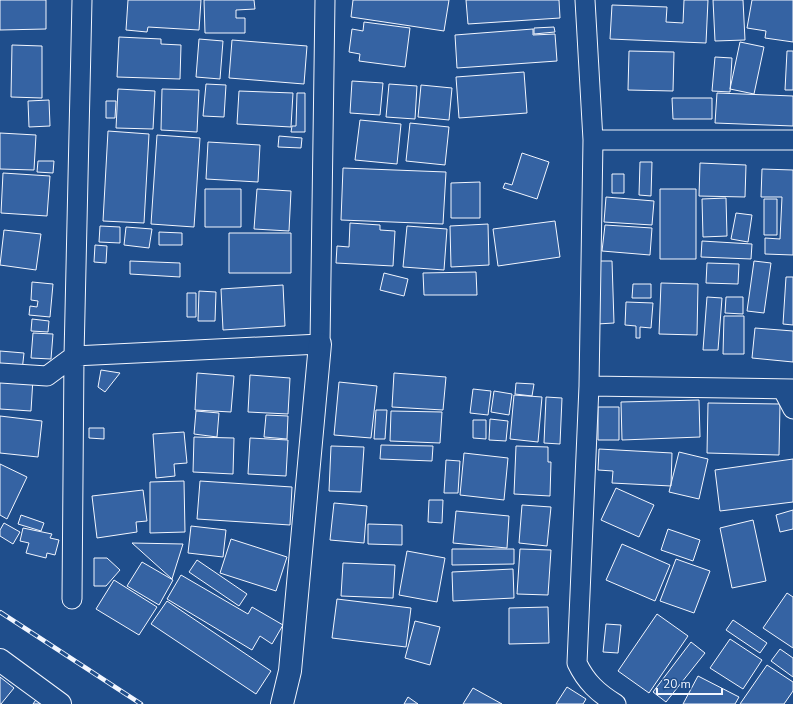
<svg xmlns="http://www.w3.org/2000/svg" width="793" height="704" font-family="'Nunito Sans',sans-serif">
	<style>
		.building { fill: #3563a3; stroke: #f2f6ff }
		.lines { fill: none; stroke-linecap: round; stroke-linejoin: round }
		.street-casing { stroke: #f2f6ff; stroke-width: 21 }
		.secondary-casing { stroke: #f2f6ff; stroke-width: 24 }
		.street { stroke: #1f4e8c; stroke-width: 19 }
		.secondary { stroke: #1f4e8c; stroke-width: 22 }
		.rail-casing { stroke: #f2f6ff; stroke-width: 4.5 }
		.rail { stroke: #1f4e8c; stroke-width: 3; stroke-dasharray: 9; stroke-linecap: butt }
	</style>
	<rect width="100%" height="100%" fill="#1f4e8c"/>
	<path class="building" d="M0 0H46V29L0 30Z
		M128 0H201L199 30 148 27 147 32 126 30Z
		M204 0H254L255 9 236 10V18H245V33H205Z
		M353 0H449L444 31 351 17Z
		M466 0H559L560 18 468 24Z
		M684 0H708L706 43 610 39 612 5 667 7 666 22 683 23Z
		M713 0H743L745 40 715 41Z
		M752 0H793V42L765 38 766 31 747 28Z
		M364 22 410 28 405 67 359 61 360 54 349 52 352 29 363 31Z
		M554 27 555 32 534 34V28Z
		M533 29V35L555 34 557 61 457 68 455 35Z
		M119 37 161 39V44L181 45 180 79 117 77Z
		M199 39 223 41 220 79 196 77Z
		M232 40 307 46 304 84 229 78Z
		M740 42 764 47 754 94 730 89Z
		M12 45 42 46V98L11 97Z
		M629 51 674 52 673 91 628 90Z
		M787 51H793V90H785Z
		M715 57 732 58 730 92 712 91Z
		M524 72 527 113 459 118 456 77Z
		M352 81 383 83 380 115 350 113Z
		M206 84 226 85 224 117 203 116Z
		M389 84 417 86 415 119 386 117Z
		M421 85 452 88 449 120 418 117Z
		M118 89 155 91 153 129 116 128Z
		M162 89 199 90 197 132 161 130Z
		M239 91 293 93 291 127 237 124Z
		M297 93H305V132H291L292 126H296Z
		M717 93 793 96V126L715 123Z
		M672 98H712V119H673Z
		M49 100 50 126 29 127 28 101Z
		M106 101H116L115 118H106Z
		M360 120 401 124 397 164 355 160Z
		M410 123 449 127 445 165 406 161Z
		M108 131 149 134 144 223 103 221Z
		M0 133 36 135 34 170 0 169Z
		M157 135 200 138 194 227 151 224Z
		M279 136 302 138 301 148 278 147Z
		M208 142 260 145 258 182 206 179Z
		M522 153 549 162 537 199 503 188 505 183 512 185Z
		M38 161H54L53 173 37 172Z
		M640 162H652L651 196 639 195Z
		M700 163 746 165 745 197 699 196Z
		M343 168 446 172 443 224 341 220Z
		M762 169 793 170V255L765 254V238L780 239 782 197H761Z
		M3 173 50 176 47 216 1 213Z
		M612 174H624V193H612Z
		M480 182V218H451V183Z
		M205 189H241V227H205Z
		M257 189 291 191 289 231 254 229Z
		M660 189H696V259H660Z
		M606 197 654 201 652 225 604 222Z
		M726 198 727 236 703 237 702 199Z
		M764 199H777V235H764Z
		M736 213 752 215 748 242 731 239Z
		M555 221 560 257 498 266 493 229Z
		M350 223 380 225V230L395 231 393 266 336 263 337 246 349 247Z
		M488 224 489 265 451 267 450 226Z
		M605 225 652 228 650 255 602 251Z
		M100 226 120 227V243L99 242Z
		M407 226 447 229 444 270 403 267Z
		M126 227 152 229 149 248 124 245Z
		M4 230 41 234 36 270 0 265Z
		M159 232 182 233V245H159Z
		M229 233H291V273H229Z
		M702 241 752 244 751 259 701 257Z
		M95 245 107 246 106 263 94 262Z
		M130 261 180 263V277L130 274Z
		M595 261H612L614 323 597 324Z
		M754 261 771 263 764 313 747 311Z
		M707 263 739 264 738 284 706 283Z
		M476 272 477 295H424L423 273Z
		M384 273 408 279 404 296 380 290Z
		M786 277H793V325L783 324Z
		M32 282 53 284 50 317 29 315 30 306 37 307 38 301 31 300Z
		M661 283 698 284 697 335 659 334Z
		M633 284H651V298H632Z
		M283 285 285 326 223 330 221 289Z
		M199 291 216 292 215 321H198Z
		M187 293H196V317H187Z
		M707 297 722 298 718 350H703Z
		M726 297H743V314L725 313Z
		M626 302 653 303 651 328 640 327V338H636V326L625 325Z
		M724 316H744V354H723Z
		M32 319 49 321 48 332 31 331Z
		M755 328 793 331V362L752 358Z
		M33 333 53 334 51 359 31 358Z
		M0 351 24 353 22 371 0 369Z
		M101 370 120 373 105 392 98 387Z
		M197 373 234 376 231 412 195 410Z
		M394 373 446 377 443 410 392 407Z
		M250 375 290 378 288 414 248 412Z
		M0 376 33 378 31 411 0 409Z
		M339 382 377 386 371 438 334 435Z
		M516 383 534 384 532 396 515 394Z
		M473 389 491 391 488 415 470 413Z
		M494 391 512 394 509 415 491 412Z
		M514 395 542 397 538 442 510 439Z
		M546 397 562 398 560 444 544 443Z
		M699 400 700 437 622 440 621 402Z
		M708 403 780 404 779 455 707 453Z
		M598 407H619V440H598Z
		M376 410H387L385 439H374Z
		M196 411 219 413 217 437 194 434Z
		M391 411 442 412 440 443 390 441Z
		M266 415 288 416 287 439 264 437Z
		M0 416 42 421 38 457 0 453Z
		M490 419 508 421 506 441 489 440Z
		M473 420H486V439L473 438Z
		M89 428H104V439L89 438Z
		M184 432 187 463 174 464 175 476 156 478 153 434Z
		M194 437 234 438 233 474 193 472Z
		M250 438 288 440 286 476 248 474Z
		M381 445 433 446 432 461 380 459Z
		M331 446 364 447 361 492 329 491Z
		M516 446 548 447V462H551L550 496 514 494Z
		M599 449 672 453 671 486 612 483 613 471 598 470Z
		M679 452 708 459 699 499 669 492Z
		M464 453 508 458 504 500 460 495Z
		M793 459V502L720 511 715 470Z
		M446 460 460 461 458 493H444Z
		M0 464 27 477 7 519 0 515Z
		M184 481 185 532 150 533V482Z
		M200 481 292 487 290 525 197 519Z
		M616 488 654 505 639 537 601 520Z
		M143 490 147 521 136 522 137 532 97 538 92 496Z
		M429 500H443L442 523 428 522Z
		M334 503 367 506 364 543 330 540Z
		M522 505 551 507 547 546 519 543Z
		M793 510V529L780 532 776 515Z
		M456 511 509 516 507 548 453 543Z
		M21 515 44 523 41 531 18 524Z
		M753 520 766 581 732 588 720 528Z
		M4 523 20 532 13 544 0 536V530Z
		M368 524 402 525V545L368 544Z
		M191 526 226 530 223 557 188 553Z
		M23 528 52 534 50 538 59 540 55 555 47 553 46 558 26 553 29 543 20 541Z
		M668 529 700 540 693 561 661 550Z
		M231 539 287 557 276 591 220 573Z
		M132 543 183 544 172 579Z
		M622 544 670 565 655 601 606 580Z
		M452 549H514V564L452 565Z
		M520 549 551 550 548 595 517 594Z
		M407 551 445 558 437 602 399 595Z
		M94 558H107L120 570 106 586H94Z
		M676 559 710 571 694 613 660 601Z
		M197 560 247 594 239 606 189 572Z
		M142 562 173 580 159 605 127 586Z
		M343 563 395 565 393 598 341 596Z
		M513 569 514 598 453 601 452 572Z
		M181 575 248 614 252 607 283 625 272 644 260 636 252 650 167 599Z
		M114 580 157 607 139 635 96 609Z
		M787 593 793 597V648L763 628Z
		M337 599 411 608 406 647 332 638Z
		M167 601 271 671 256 694 151 624Z
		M548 607 549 643 509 644V608Z
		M657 614 688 636 649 693 618 671Z
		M733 620 767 643 760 653 726 630Z
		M415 621 440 627 430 665 405 658Z
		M606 624 621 625 618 653 603 652Z
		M730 639 762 660 743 689 710 668Z
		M691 642 705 653 666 702 653 692Z
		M780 649 793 658V677L771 661Z
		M767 665 793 682V691L784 704H740Z
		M698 676 739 697 735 704H683Z
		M0 677 14 688 1 704H0Z
		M567 687 586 699 583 704H556Z
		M473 688 502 704H463Z
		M40 694 53 704H33Z
		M408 697 418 704H404Z"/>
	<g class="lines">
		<defs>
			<path id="street" d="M585 0 593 140 589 386 577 663C586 682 598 693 616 704
				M593 140H793
				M0 373 47 376 74 356 320 344 325 0
				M589 386 793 389
				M783 390 793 409
				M72 599 74 356 82 0"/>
			<path id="secondary" d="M0 660 60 704
				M282 704 290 671 320 344"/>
		</defs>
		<use href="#street" class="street-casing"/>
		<use href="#secondary" class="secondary-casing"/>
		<use href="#street" class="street"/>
		<use href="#secondary" class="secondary"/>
		<defs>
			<path id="rail" d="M0 612 141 704"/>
		</defs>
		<use href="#rail" class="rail-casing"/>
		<use href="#rail" class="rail"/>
	</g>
	<path d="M657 688v6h65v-6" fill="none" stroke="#f2f6ff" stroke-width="2"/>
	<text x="663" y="688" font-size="12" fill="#f2f6ff" stroke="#1f4e8c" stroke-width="3" paint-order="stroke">20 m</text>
</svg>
